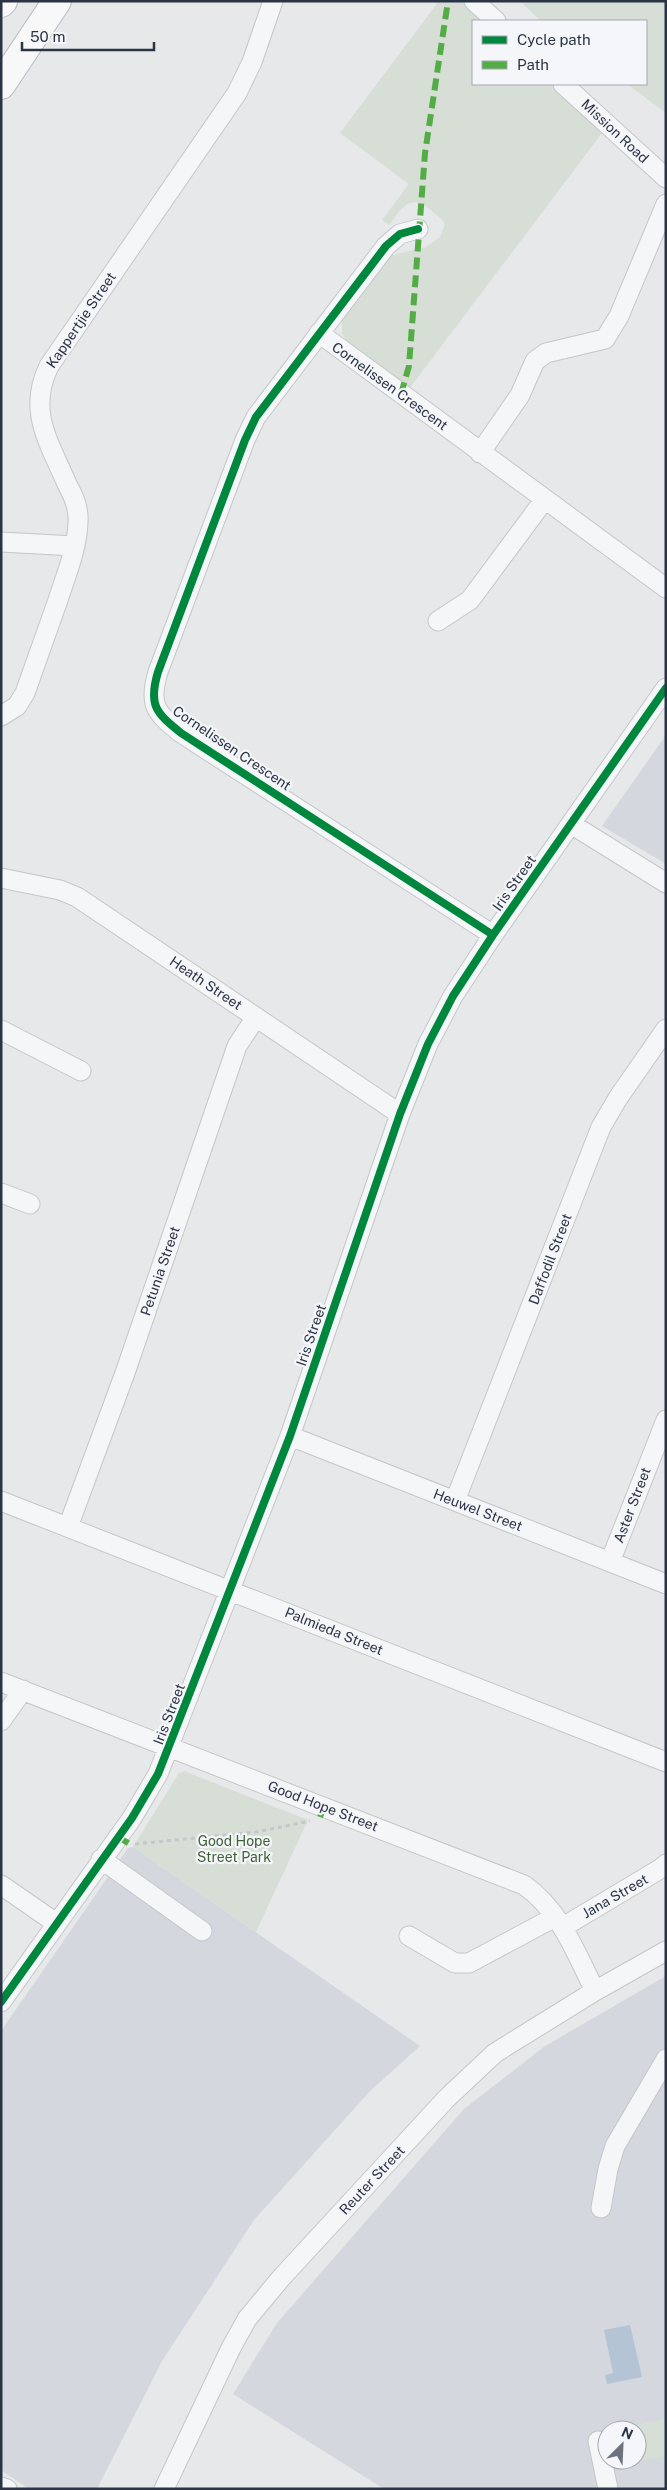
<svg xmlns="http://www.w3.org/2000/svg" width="667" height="2490" font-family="'Public Sans',sans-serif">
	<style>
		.built { fill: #d4d7dd; fill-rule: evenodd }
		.green { fill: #d6ded6 }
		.water { fill: #b4c4d5 }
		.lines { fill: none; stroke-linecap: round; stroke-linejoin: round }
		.minor-casing { stroke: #c4c6c8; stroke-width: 21 }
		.highway-casing { stroke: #b8bbbf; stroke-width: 30 }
		.path { stroke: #c5c6ca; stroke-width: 3; stroke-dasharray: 4 4; stroke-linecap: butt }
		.minor { stroke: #f5f6f7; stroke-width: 19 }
		.highway { stroke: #f8f8f8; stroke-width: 28 }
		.quiet { stroke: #54ac47; stroke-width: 6; stroke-dasharray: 12 6; stroke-linecap: butt }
		.cycleway-casing { stroke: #f4f6f9; stroke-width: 11 }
		.cycleway { stroke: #00873e; stroke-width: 8 }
		.labels { text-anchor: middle; stroke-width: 4.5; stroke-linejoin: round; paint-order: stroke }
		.street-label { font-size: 14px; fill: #2b3445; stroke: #f4f6f9 }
		.park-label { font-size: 14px; fill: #3f6138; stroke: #f4f6f9 }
	</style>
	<rect width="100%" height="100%" fill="#e6e8ea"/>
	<path class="built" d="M666 735V864L602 826Z
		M133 1847 420 2046 370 2091 254 2220 162 2361 97 2489H29L1 2470V2031L128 1848Z
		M666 1976V2489H384L233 2394 277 2323 464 2109 545 2046ZM607 2430H637V2460H607Z"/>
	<path class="green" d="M439 1H463L484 21H473V84H550L602 133 409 389 348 344 342 333V318L389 256 426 247 440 237 445 224C442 218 436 215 431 210 409 193 403 207 389 225L382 220 409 184 340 133Z
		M520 1H666V113L627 84H646V21H541Z
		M184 1771 308 1820 256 1932 133 1847 179 1773Z
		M666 2419V2456L615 2466 614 2460H637V2430H612Z"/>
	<path class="water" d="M630 2325 642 2377 607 2384 605 2375 613 2373 604 2330Z"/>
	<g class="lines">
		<defs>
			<path id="minor" d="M474 1 496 21
				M563 84 666 178
				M418 229 400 234 386 246 256 417 245 440 158 672C148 705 156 713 181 733L493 935
				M319 333 666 588
				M480 453 520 395 535 361 546 353 605 339 619 316 666 204
				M1 542 75 546
				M438 621 470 600 545 499
				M1 716 17 706 25 693C36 662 47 631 58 600 66 575 77 549 78 523 79 508 74 497 67 484 49 442 27 411 49 366L237 93 252 62 273 1
				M571 824 666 883
				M1 878 60 890 77 897 400 1114
				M1 1030 81 1071
				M1 1193 30 1204
				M290 1436 666 1584
				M1 1501 666 1762
				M455 1501 601 1127 618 1098 666 1029
				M68 1527 125 1373 237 1046 256 1017
				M610 1562 666 1420
				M1 1682 524 1885C560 1910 576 1953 595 1991
				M1 1721 23 1690
				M101 1859 202 1931
				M1 1885 56 1923
				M563 1927 660 1869 666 1864
				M409 1936 455 1963H469L555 1917
				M1 2002 132 1818 158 1774 290 1436 400 1114 428 1044 453 996 493 935 666 688
				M601 2208 608 2169 615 2146 666 2059
				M598 2441 608 2489
				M1 2487 7 2489
				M164 2489 231 2348 247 2319 281 2278 447 2098 495 2053 595 1991 666 1951"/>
			<path id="highway" d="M1 3 3 1
				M1 85 57 1"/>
		</defs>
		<use href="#minor" class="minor-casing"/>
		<use href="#highway" class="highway-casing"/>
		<path class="path" d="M135 1844 256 1832 310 1821"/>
		<use href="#minor" class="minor"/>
		<use href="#highway" class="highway"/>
		<path class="quiet" d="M401 394 409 366 425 153 448 1
			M320 1817 324 1807
			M118 1837 130 1844"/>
		<defs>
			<path id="cycleway" d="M418 229 400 234 386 246 256 417 245 440 158 672C148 705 156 713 181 733L493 935
				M1 2002 132 1818 158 1774 290 1436 400 1114 428 1044 453 996 493 935 666 688"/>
		</defs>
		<use href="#cycleway" class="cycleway-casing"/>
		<use href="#cycleway" class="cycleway"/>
	</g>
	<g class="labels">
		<g class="street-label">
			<text transform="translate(615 131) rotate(43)" y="5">Mission Road</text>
			<text transform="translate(81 320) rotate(-56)" y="5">Kappertjie Street</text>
			<text transform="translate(390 386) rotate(36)" y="5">Cornelissen Crescent</text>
			<text transform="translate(232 748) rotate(34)" y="5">Cornelissen Crescent</text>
			<text transform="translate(514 883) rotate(-55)" y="5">Iris Street</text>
			<text transform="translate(206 983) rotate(34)" y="5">Heath Street</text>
			<text transform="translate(550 1259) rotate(-69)" y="5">Daffodil Street</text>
			<text transform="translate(160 1271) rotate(-71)" y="5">Petunia Street</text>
			<text transform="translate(311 1335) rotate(-71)" y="5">Iris Street</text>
			<text transform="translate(632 1505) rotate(-69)" y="5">Aster Street</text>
			<text transform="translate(478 1510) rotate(21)" y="5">Heuwel Street</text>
			<text transform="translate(334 1631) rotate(22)" y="5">Palmieda Street</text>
			<text transform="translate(169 1714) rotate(-69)" y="5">Iris Street</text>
			<text transform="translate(323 1806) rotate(21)" y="5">Good Hope Street</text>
			<text transform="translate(615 1896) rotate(-30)" y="5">Jana Street</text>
			<text transform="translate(372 2180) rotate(-47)" y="5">Reuter Street</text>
		</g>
		<g class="park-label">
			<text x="234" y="1846">Good Hope<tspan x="234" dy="16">Street Park</tspan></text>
		</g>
	</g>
	<rect width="667" height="2490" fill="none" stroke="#2b3445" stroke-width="5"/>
	<rect x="472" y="20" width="175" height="65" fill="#f4f6f9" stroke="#a4a8b1"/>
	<rect x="482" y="36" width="25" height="8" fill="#00873e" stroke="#a4a8b1"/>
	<text x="517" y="45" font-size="15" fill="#2b3445">Cycle path</text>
	<rect x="482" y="61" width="25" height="8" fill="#54ac47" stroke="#a4a8b1"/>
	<text x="517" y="70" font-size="15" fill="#2b3445">Path</text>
	<g transform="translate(622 2445) rotate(24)"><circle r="24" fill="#f4f6f9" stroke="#a4a8b1"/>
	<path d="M0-4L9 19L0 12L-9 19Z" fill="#6c737f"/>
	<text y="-8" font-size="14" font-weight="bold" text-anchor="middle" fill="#2b3445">N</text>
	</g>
	<path d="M22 42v8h132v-8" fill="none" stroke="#2b3445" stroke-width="2.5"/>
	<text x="30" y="42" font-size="15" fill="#2b3445" stroke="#f4f6f9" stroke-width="4" paint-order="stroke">50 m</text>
</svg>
